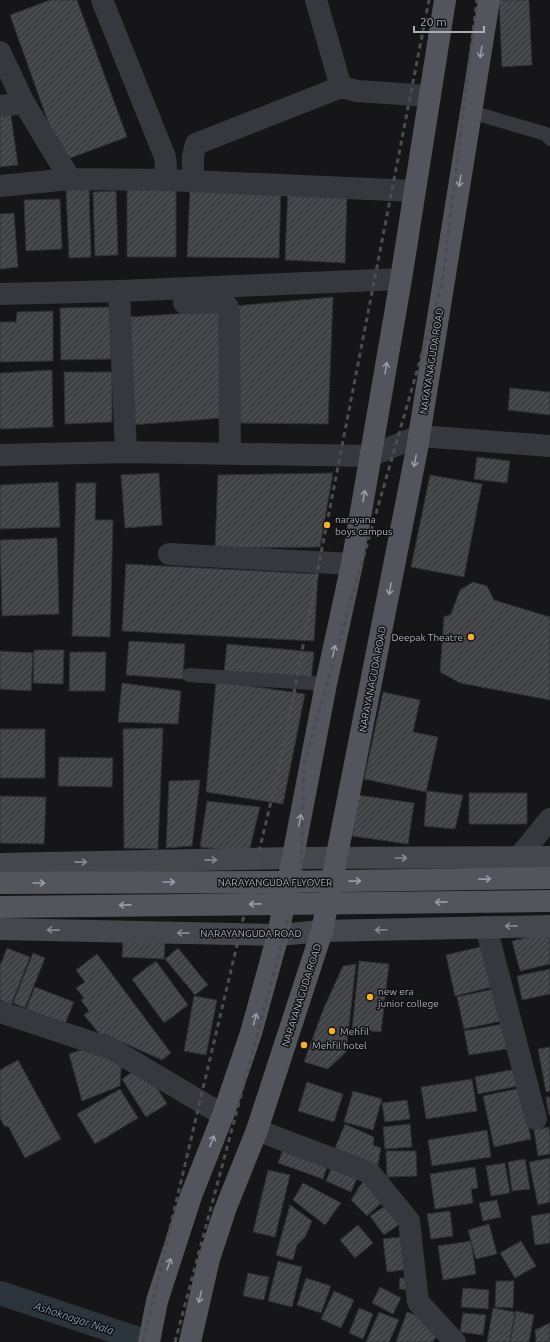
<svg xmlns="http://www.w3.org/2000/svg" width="550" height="1342" font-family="Ubuntu,sans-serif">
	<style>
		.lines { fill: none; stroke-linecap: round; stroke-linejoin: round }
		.canal { stroke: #2c353c; stroke-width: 24 }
		.building { fill: url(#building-hatch); stroke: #303034 }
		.lane { stroke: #37383d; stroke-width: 14 }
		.street { stroke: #37383d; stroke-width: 22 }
		.secondary { stroke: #45474d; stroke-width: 22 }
		.primary { stroke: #53555c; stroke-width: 22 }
		.rail { stroke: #4a4c52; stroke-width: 3; stroke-dasharray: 5 4; stroke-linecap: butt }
		.primary-bridge { stroke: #53555c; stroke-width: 22 }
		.oneway { stroke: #979ba6 }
		.oneway2 { stroke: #858993 }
		.poi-dot { fill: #f2b134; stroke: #111113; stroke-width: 1.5 }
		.labels { text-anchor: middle; stroke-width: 3; stroke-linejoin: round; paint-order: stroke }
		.street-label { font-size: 10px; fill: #a8adb8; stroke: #111113 }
		.poi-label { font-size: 10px; fill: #a8adb8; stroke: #111113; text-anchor: start }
		.water-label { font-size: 11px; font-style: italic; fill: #7f9bb3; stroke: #111113 }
	</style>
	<defs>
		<pattern id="building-hatch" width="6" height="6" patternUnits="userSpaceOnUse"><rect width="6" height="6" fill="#404145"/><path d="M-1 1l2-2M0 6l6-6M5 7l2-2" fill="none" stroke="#595a5e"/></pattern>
	</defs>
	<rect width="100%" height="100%" fill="#161618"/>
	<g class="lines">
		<path class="canal" d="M0 1293 147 1342"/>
	</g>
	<path class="building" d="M50 0H77L127 137 62 161 10 15Z
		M499 0H529L532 65 502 67Z
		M10 109 18 165 0 167V111Z
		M288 187 347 189 345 263 285 260Z
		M176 188V257H127V189Z
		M190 188 281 189 279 258 187 257Z
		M89 189 91 257 69 258 66 190Z
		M116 191 118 255 95 256 93 192Z
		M60 199 62 249 26 251 24 200Z
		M14 213 18 267 0 269V214Z
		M333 297 328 424 233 423 235 306Z
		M110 307 111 359 61 360 60 308Z
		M53 311V361L0 362V322H16L17 312Z
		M221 311 223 418 131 425 129 317Z
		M52 370 53 427 0 429V373Z
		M64 372H112V422L65 424Z
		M510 388 550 392V415L508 410Z
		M477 457 510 461 507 483 474 479Z
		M159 473 162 525 125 528 121 475Z
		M333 473 320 547 215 548 218 475Z
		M430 475 482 484 464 577 411 567Z
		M58 482 60 527 0 529V485Z
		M76 483H96L95 520H113L110 637 72 636Z
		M57 538 59 614 2 616 0 540Z
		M126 564 318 574 314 641 122 631Z
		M473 582 487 586 494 600 550 617V700L460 683 440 672 444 617 451 614 460 590Z
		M129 641 185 644 183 679 126 675Z
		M227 644 314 652 311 680 224 672Z
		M34 650H64L63 684 33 683Z
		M0 651 33 653 31 691 0 689Z
		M70 652H106L105 691H69Z
		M216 681 305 694 283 804 206 792Z
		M122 683 181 691 178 724 118 722Z
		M383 692 420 700 413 732 438 737 426 792 364 779Z
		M163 728 158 849 124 848 123 729Z
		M0 729H45V778H0Z
		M59 757 113 758 112 787 58 786Z
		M200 780 192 846 166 848 169 781Z
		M427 791 463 795 455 829 424 826Z
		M469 793H527V824H469Z
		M358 795 414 803 408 844 352 836Z
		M0 796 46 797 44 844 0 843Z
		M207 801 260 807 249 852 200 847Z
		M550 932V964L520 971 512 941Z
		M123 941 165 943 164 959 122 957Z
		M484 946 492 987 455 996 446 955Z
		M7 948 30 957 11 1005 0 1000V966Z
		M178 948 208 985 195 995 165 959Z
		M33 953 45 958 25 1008 13 1003Z
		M97 954 171 1053 162 1060 104 1034 101 1036 84 1015 89 1011 81 1000 84 998 76 988 85 982 76 970Z
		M156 961 188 1005 164 1023 132 979Z
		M359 961 389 964 381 1032 352 1029Z
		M356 964 346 1052 328 1069 304 1062 323 1010 343 966Z
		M550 969V994L522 1000 517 976Z
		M35 987 74 1002 65 1024 26 1009Z
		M494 989 501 1021 464 1029 457 997Z
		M194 996 217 1000 206 1055 184 1051Z
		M503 1024 507 1049 469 1055 464 1031Z
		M92 1046 122 1056 120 1086 82 1101 69 1054Z
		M550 1047V1091L546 1092 538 1049Z
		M18 1060 61 1139 25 1158 8 1126 5 1127 0 1118V1070Z
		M143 1065 167 1104 146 1117 122 1079Z
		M515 1069 518 1086 478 1094 475 1077Z
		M472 1079 477 1111 426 1119 421 1087Z
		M307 1082 343 1094 334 1122 298 1111Z
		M521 1088 531 1139 494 1147 483 1096Z
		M120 1089 138 1118 95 1144 77 1114Z
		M353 1091 382 1099 373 1130 344 1122Z
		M546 1097H550V1114L549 1115Z
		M407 1100 410 1119 385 1122 382 1103Z
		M345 1124 374 1137 373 1145 381 1148 377 1169 335 1148Z
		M410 1124 412 1147 385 1149 383 1127Z
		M549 1127 550 1135V1154L538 1156 534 1130Z
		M487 1130 491 1157 432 1166 428 1140Z
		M287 1138 331 1154 323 1179 278 1163Z
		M386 1151H416L417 1176 387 1177Z
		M336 1157 361 1169 351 1192 326 1181Z
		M550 1158V1202L538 1205 529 1162Z
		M525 1159 530 1189 512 1191 508 1162Z
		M505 1163 510 1193 491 1196 486 1166Z
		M475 1167 478 1188 471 1189 473 1203 435 1209 430 1174Z
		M268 1170 290 1175 275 1237 253 1232Z
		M369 1172 396 1190 367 1216 351 1200Z
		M303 1183 341 1203 325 1225 293 1200Z
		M399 1197 412 1215 384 1235 370 1216Z
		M497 1200 501 1217 483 1221 479 1203Z
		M290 1205 312 1221 305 1237 297 1245 293 1260 276 1255Z
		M450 1211 453 1236 431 1239 427 1214Z
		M550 1213V1243L535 1245 531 1216Z
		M489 1224 497 1254 476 1259 468 1230Z
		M358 1225 373 1243 355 1258 340 1240Z
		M417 1235 421 1268 387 1272 383 1239Z
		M471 1241 476 1274 443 1280 438 1246Z
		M521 1241 536 1266 515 1278 500 1253Z
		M278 1261 302 1267 292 1307 268 1301Z
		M248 1273 269 1277 264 1300 243 1296Z
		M306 1278 331 1286 321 1313 297 1305Z
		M400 1278 419 1279 418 1290 399 1289Z
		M496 1281H514L513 1308 495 1307Z
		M380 1287 401 1298 393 1314 372 1303Z
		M463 1288 489 1290 488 1309 461 1307Z
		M334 1291 354 1300 341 1328 321 1319Z
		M359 1308 373 1314 363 1339 349 1333Z
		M493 1308 515 1312 510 1342H487Z
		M516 1311 534 1315 529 1342H510Z
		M379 1312 399 1320 389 1342H366Z
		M407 1312 443 1325 433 1342H396Z
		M463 1313 486 1315 483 1335 460 1332Z
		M550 1323V1342H536L535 1330Z"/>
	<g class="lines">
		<path class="lane" d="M471 112 546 134 550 139
			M189 675 326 684"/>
		<path class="street" d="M102 0 165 157 167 180
			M316 0 341 87 357 91 429 96
			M0 52 24 103 70 179
			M0 106 24 103
			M193 181V156L196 144 341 87
			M0 186 70 179 167 180 414 191
			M119 291 126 452
			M0 294 119 291 401 279
			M184 303 223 302 228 307 229 313 230 454
			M0 455 126 452 370 456 419 436 550 446
			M169 554 352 564
			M518 858 550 819
			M486 927 536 1119
			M0 1012 112 1049 223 1115
			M257 1130 370 1173 409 1221 418 1302 455 1342"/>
		<path class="secondary" d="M0 864 292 858 550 857
			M0 929 278 935 322 931 550 926"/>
		<path class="primary" d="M149 1342 157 1301 191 1196 223 1115 251 1033 278 935 326 684 352 564 401 279 445 0
			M190 1342 209 1259 225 1210 257 1130 322 931 417 449 489 0"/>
		<path class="rail" d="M143 1342 281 759 429 0
			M175 1342 301 871 304 764 442 284 477 0"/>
		<path class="primary-bridge" d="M0 883 276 882 550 878
			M0 907 550 901"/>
	</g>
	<defs><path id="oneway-shaft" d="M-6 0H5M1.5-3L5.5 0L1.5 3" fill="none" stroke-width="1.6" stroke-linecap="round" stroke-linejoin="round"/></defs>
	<g class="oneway">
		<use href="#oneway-shaft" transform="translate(481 52) rotate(99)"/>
		<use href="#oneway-shaft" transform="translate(460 181) rotate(99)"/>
		<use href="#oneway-shaft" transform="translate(386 368) rotate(-80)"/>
		<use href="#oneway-shaft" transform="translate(415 461) rotate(101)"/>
		<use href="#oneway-shaft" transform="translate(364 496) rotate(-80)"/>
		<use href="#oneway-shaft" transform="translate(390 589) rotate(101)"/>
		<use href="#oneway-shaft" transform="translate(334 651) rotate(-78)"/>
		<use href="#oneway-shaft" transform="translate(300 820) rotate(-79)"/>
		<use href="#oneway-shaft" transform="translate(485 879) rotate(-1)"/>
		<use href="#oneway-shaft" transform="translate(355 881) rotate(-1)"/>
		<use href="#oneway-shaft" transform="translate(169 882)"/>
		<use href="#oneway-shaft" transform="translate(39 883)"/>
		<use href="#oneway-shaft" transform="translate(441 902) rotate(179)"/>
		<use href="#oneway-shaft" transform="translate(255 904) rotate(179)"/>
		<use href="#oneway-shaft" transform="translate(125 905) rotate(179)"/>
		<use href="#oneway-shaft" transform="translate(255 1019) rotate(-75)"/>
		<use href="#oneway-shaft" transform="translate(212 1141) rotate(-69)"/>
		<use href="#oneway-shaft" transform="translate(169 1264) rotate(-72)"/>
		<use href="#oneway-shaft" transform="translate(200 1297) rotate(103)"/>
	</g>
	<g class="oneway2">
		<use href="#oneway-shaft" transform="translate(401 858)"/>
		<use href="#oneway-shaft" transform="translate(211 860) rotate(-1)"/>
		<use href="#oneway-shaft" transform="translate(81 862) rotate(-1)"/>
		<use href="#oneway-shaft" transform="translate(511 926) rotate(179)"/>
		<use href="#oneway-shaft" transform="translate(53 930) rotate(-179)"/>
		<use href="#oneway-shaft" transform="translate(381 930) rotate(178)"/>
		<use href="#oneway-shaft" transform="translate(183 933) rotate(-179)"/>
	</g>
	<g class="poi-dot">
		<circle cx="327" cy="525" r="4"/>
		<circle cx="471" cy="637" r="4"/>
		<circle cx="370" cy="997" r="4"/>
		<circle cx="332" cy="1031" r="4"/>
		<circle cx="304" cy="1045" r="4"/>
	</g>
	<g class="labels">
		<g class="street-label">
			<text transform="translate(431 361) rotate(-81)" y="4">NARAYANAGUDA ROAD</text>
			<text transform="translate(372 679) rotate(-79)" y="4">NARAYANAGUDA ROAD</text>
			<text x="275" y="886">NARAYANGUDA FLYOVER</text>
			<text x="251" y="937">NARAYANGUDA ROAD</text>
			<text transform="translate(301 995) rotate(-72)" y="4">NARAYANAGUDA ROAD</text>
		</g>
		<g class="poi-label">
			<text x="335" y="523">narayana<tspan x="335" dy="12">boys campus</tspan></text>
			<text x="463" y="641" text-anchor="end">Deepak Theatre</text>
			<text x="378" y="995">new era<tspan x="378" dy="12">junior college</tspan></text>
			<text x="340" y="1035">Mehfil</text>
			<text x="312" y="1049">Mehfil hotel</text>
		</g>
		<g class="water-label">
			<text transform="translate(74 1318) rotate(18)" y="4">Ashoknagar Nala</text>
		</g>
	</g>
	<path d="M414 26v6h70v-6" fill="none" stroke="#a8adb8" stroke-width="2"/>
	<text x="420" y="26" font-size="12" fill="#a8adb8" stroke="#111113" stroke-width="3" paint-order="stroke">20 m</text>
</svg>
